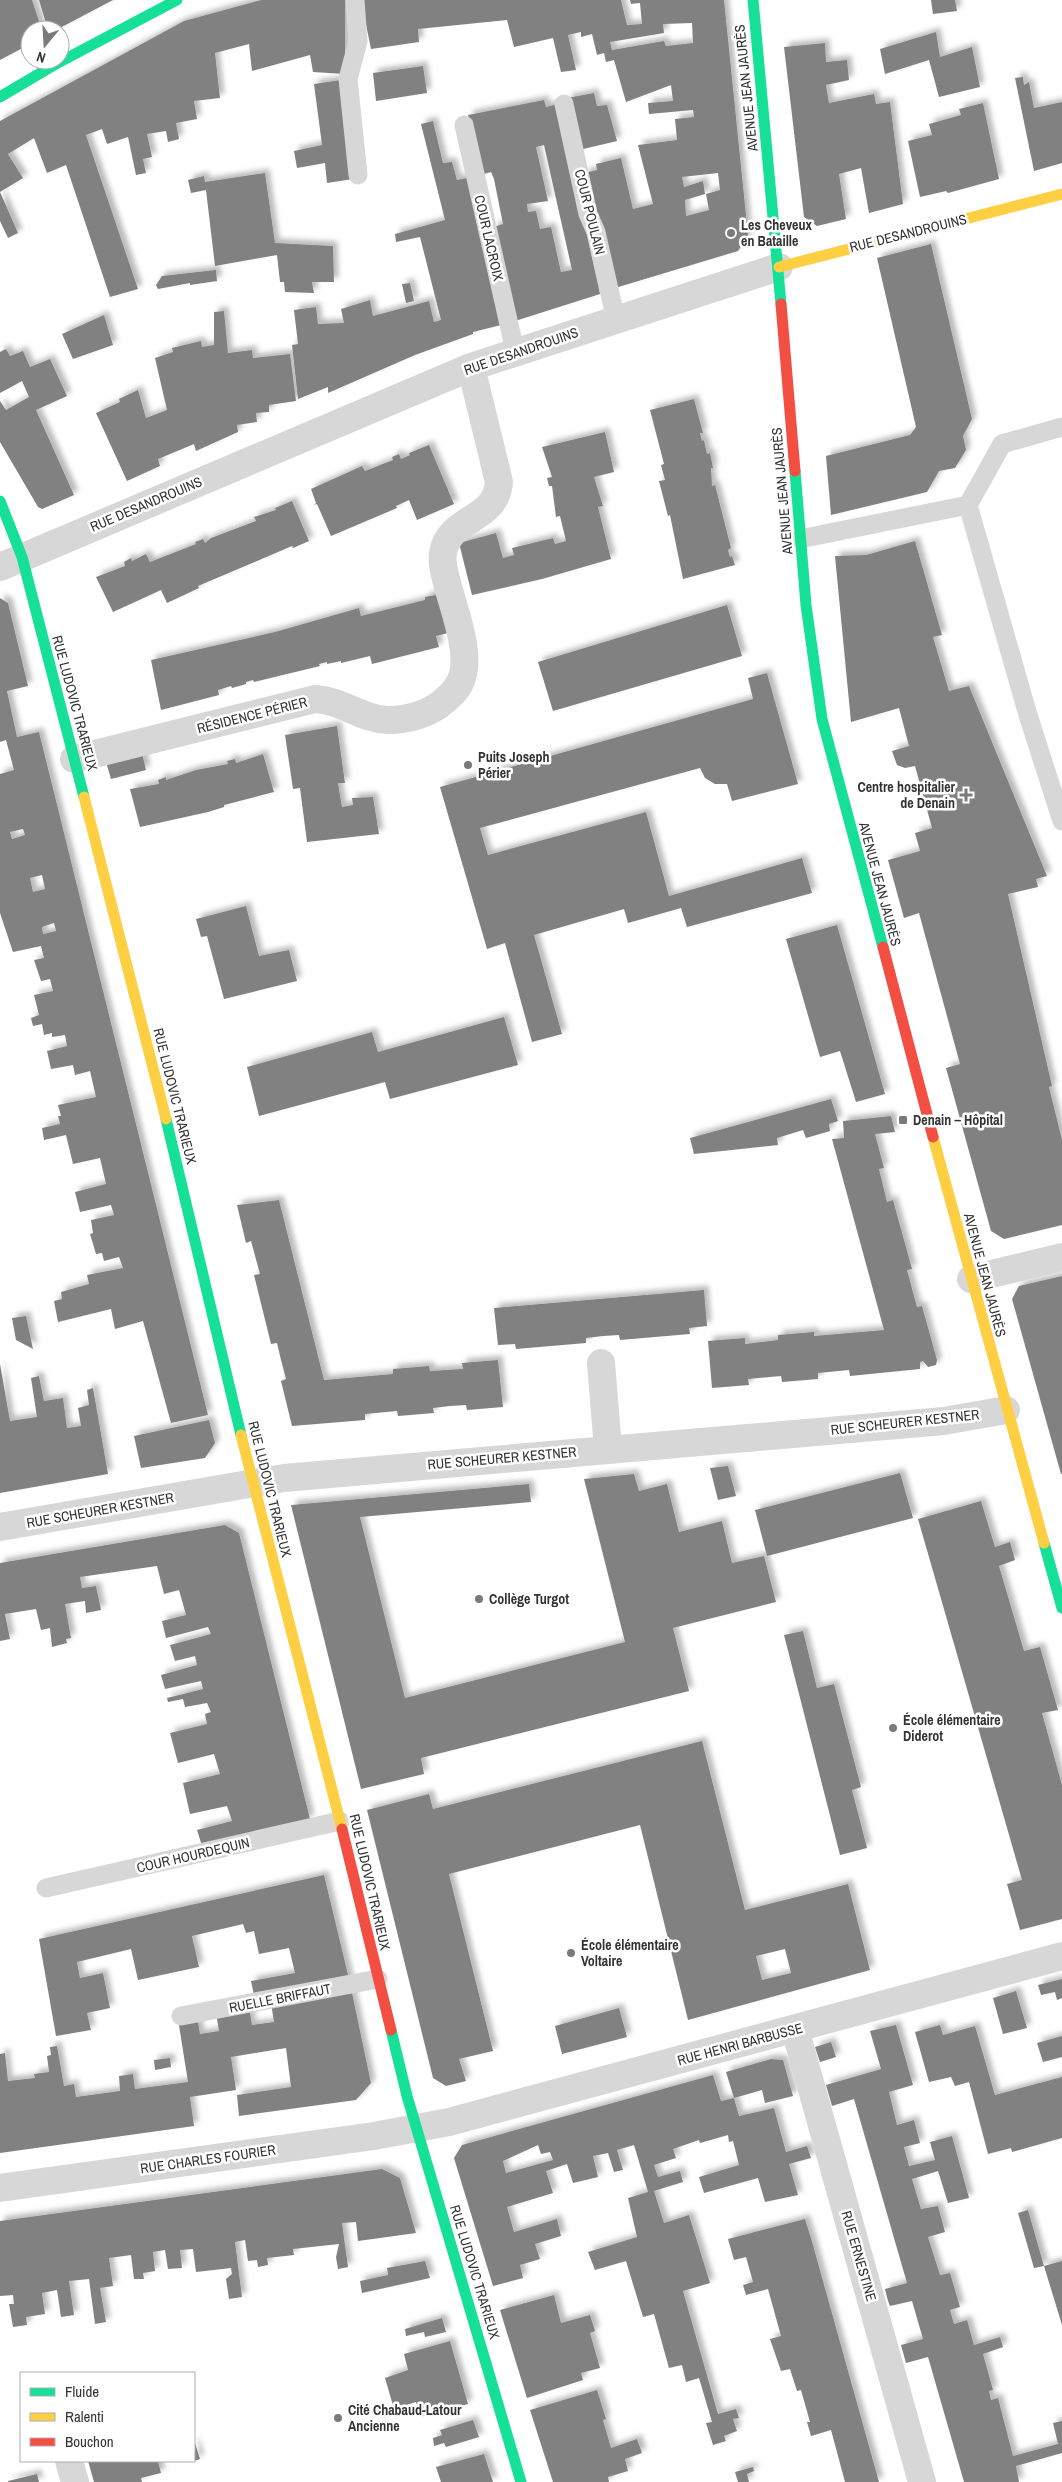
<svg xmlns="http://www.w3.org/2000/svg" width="1062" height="2482" font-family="'Archivo Narrow',sans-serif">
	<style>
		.building { fill: #818181; fill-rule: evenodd; filter: url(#shadow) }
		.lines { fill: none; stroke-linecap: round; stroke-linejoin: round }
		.lane { stroke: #d7d7d7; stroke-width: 19 }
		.street { stroke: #d7d7d7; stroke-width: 28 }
		.fast { stroke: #16e098; stroke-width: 11 }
		.slow { stroke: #ffcf43; stroke-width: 11 }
		.jam { stroke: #f24e42; stroke-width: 11 }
		.poi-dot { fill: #7a7a7a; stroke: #fff; stroke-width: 2 }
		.labels { text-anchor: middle; stroke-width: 5; stroke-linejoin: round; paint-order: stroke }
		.street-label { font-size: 14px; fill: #333; stroke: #fff }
		.poi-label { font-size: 14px; font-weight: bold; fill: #333; stroke: #fff; text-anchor: start }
	</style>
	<defs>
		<filter id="shadow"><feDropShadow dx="4.5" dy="-4.5" stdDeviation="2.5" flood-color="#0004"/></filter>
	</defs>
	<rect width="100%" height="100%" fill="#fff"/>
	<path class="building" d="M0 0H32L42 30H30V44L0 60Z
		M39 0H113L56 30H48Z
		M261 0H345V74L313 72 310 55 252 71 249 44 215 53 220 98 194 101 197 119 176 123 179 139 168 142 166 131 147 134 152 157 143 159 146 173 136 175 128 137 107 144 102 129 86 135 138 289 110 297 66 165 47 173 34 138 8 154 23 178 0 192 18 233 8 238 0 221V121L184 21Z
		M361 0H621L627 25 642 24 640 3 631 4 630 0H724L748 235 738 251 615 288 598 213 593 214 584 173 597 170 596 164 621 158 633 209 653 204 638 145 677 140 675 119 694 117 693 110 649 114 648 103 673 101 671 85 626 102 614 60 606 62 604 53 597 55 592 34 581 37V32L568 35 576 70 561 72 553 38 514 47 507 20 418 29 419 42 371 49ZM692 23 693 43 666 46 664 41 612 50 610 42 664 33 663 24ZM718 173 720 190 706 194 709 210 686 216 685 200 705 194 703 181 684 187 682 177Z
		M931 0H955L957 11 933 14Z
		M936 32 940 57 972 47 980 87 939 97 929 60 885 74 880 49Z
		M825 43 826 62 847 60 849 80 826 85 829 103 874 94 876 104 890 102 903 204 869 213 861 168 839 174 846 219 817 226 804 217 784 47Z
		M423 66 427 93 376 101 373 73Z
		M1023 77 1024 85 1029 82 1034 108 1062 102V163L1034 171 1015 78Z
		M341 80 353 179 327 183 325 163 297 168 294 151 322 145 314 84Z
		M594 93 597 106 607 105 617 141 579 150 567 98Z
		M544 100 546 107 558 104 600 294 515 321 493 227 503 224 494 179 491 172 481 175 468 115ZM544 145 572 270 561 272 551 227 540 229 536 211 528 212 527 204 548 201 536 147Z
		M983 103 999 179 948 193 946 191 920 197 908 141 932 135 929 124 961 115 959 109Z
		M433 121 443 163 452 162 457 180 467 178 501 325 473 332V334L415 355 328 393V387L298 399 292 345 298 344 294 310 316 307 318 324 344 323 341 309 370 300 373 316 429 301 434 322 441 320 420 237 396 242 395 234 445 220 421 124Z
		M265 173 275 243 333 246 334 282H312L314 293 285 292 284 282H280L277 255 215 266 206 190 191 193 188 180 204 176 205 182Z
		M931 244 972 419 963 436 966 450 955 468 939 471 927 492 831 515 826 456 910 435 916 427 877 258Z
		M216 270 217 281 190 285V283L158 289 156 285 162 276Z
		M410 283 414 301 406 303 402 284Z
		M224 311 228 353 252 350 253 358 290 354 296 401 269 405V412L256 413 257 422 237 425 238 432 196 451 194 444 158 459 160 466 127 481 96 413 120 402 119 399 138 390 146 418 167 410 155 358 173 352 172 348 201 341 202 347 214 345V312Z
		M104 315 113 345 73 359 62 334Z
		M6 349 10 356 23 351 30 367 50 359 67 396 36 410 74 495 42 509 38 507 0 442V401L6 410 29 397 22 381 0 393V352Z
		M694 399 703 433H700L702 441 704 440 707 454 710 453 713 468H711L712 486 715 485 731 548 728 550 730 557 732 556 735 565 683 579 670 515 668 516 659 481 665 480 661 465 664 464 650 410Z
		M605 432 614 472 594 477 603 506 598 507 611 559 542 579 472 595 459 543 496 533 503 558 514 555 512 548 553 538 555 544 566 541 560 516 556 517 552 486H549L547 478 552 477 542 447Z
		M429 445 454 504 417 520 409 500 396 506 397 508 331 536 317 504 314 505 316 503 311 489 362 466 365 471 393 460 392 457 399 454 401 459 410 455 409 453Z
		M292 501 309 541 293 548 292 546 198 586 199 588 167 603 161 590 113 612 96 577 125 566 124 562 131 558 132 561 146 554 150 562 196 544 195 542 203 539 205 543 211 538 256 521 254 517 276 510 275 508Z
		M915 541 942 635 933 637 949 691 969 686 1047 876 1036 879 1038 887 1008 894 1052 1086 1049 1087 1062 1140V1225L1004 1239 991 1231 946 1068 960 1064 919 913 904 918 888 860 920 851 915 833 932 828 915 766 905 768 897 765 892 751 909 746 899 708 851 722 835 556 866 555Z
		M441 594 452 632 436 636 439 647 372 664 370 656 341 663V661L327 664V662L319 664 320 666 254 682 253 680 246 682V684L232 688 231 686 218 690 219 695 161 710 151 660 275 632 359 608 361 616 425 600V597Z
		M0 598 8 603 28 686 7 691 17 737 39 732 208 1415 171 1423 143 1321 115 1329 111 1309 58 1322 54 1301 62 1299 61 1292 89 1284 87 1275 123 1268 119 1257 104 1261 102 1253 96 1254 90 1234 93 1233 91 1220 114 1215 111 1205 80 1212 75 1192 106 1184 100 1158 73 1164 66 1135 44 1140 42 1128 60 1124 58 1116H61L58 1105 96 1097 90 1071 75 1075 73 1065 51 1069 47 1051 67 1046 65 1035 52 1037V1033L44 1035 42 1024 33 1026 31 1018 39 1015 34 995 53 991 50 979 41 981 34 960 44 958 41 946 13 952 0 913V774L14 770 6 740 0 742ZM23 829 25 835 12 839 10 832ZM42 875 45 889 33 892 30 878ZM54 923 56 931 43 934 42 927Z
		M727 605 742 656 553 711 538 662Z
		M767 673 798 784 732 801 727 784H715L705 778 700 768 480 828 488 855 646 812 669 896 802 858 812 893 687 927 681 908 628 923 624 909 534 935 562 1034 532 1042 505 943 487 949 440 787 753 699 748 678Z
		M337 726 345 783H338L342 807 353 805 352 798 373 797 379 834 307 842 300 788 293 789 285 735Z
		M142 753 146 770 111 779 106 762Z
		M263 754 274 792 224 805V807L208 812 140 827 130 789 159 784 158 780 166 777V780L196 770 228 764 227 761 235 759 236 763Z
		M246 906 259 956 289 950 297 981 224 999 207 936 201 937 196 919Z
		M837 925 885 1094 856 1102 840 1051 820 1057 786 939Z
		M504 1017 518 1065 390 1099 385 1082 259 1116 247 1067 372 1032 378 1052Z
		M831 1099 838 1121 829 1124 830 1131 806 1138 803 1130 777 1138 778 1145 694 1154 690 1138Z
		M891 1116 895 1132 875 1134 884 1168 879 1169 887 1202 893 1200 912 1269 907 1270 917 1307 922 1306 937 1360 936 1365 928 1367 923 1361 920 1362V1369L850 1376 849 1370 818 1373V1379L782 1382 781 1376 748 1379 749 1385 712 1388 708 1341 745 1338V1344L778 1340V1335L814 1332V1336L884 1330 832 1139 844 1138 843 1121Z
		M279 1200 324 1380 393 1374V1369L429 1366 430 1371 463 1369 462 1363 498 1360 503 1407 467 1410 466 1405 450 1406 433 1408 434 1413 398 1416 397 1411 365 1414V1420L292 1426 281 1381 286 1379 281 1360 277 1343 271 1344 254 1275 260 1274 251 1241 246 1243 237 1205Z
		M1062 1276V1474H1061L1012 1299 1019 1286Z
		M704 1290 707 1326 689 1328 690 1334 620 1340 619 1335 603 1336 586 1338V1343L516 1349 515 1344 498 1345 494 1308Z
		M26 1316 33 1349 16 1340 12 1318Z
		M0 1364 10 1421 37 1417 31 1378 39 1376 44 1401 63 1398 67 1428 81 1426 78 1408 89 1405 87 1390 93 1388 108 1474 0 1493Z
		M209 1420 215 1443 205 1458 141 1468 134 1436Z
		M728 1466 736 1496 718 1500 710 1468Z
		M900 1473 913 1518 767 1556 755 1510Z
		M634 1474 639 1491 667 1484 679 1532 722 1521 732 1563 764 1556 776 1602 673 1628 689 1691 421 1758 424 1774 361 1789 291 1505 529 1484 531 1502 360 1517 405 1698 625 1642 584 1479Z
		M981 1501 995 1547 1010 1542 1015 1560 999 1566 1024 1651 1040 1647 1058 1710 1042 1713 1062 1785V1919L1020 1930 1007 1884 1022 1880 918 1519Z
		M225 1525 239 1533 310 1819 202 1846 197 1830 232 1821 227 1806 190 1814 183 1783 220 1774 214 1754 178 1763 170 1733 207 1724 205 1714 211 1712 207 1703 185 1707 183 1699 168 1702 167 1698 203 1689 201 1681 165 1689 161 1675 197 1665 195 1656 175 1661 170 1645 211 1634 208 1627 166 1638 162 1621 186 1615 179 1590 164 1594 157 1566 80 1577 82 1588 96 1586 101 1610 86 1613 85 1601 65 1604 71 1638 66 1639 67 1643 52 1647 50 1628 41 1630 36 1609 5 1614 10 1639 0 1641V1563Z
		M803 1631 817 1688 834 1684 861 1787 852 1790 867 1848 840 1855 784 1635Z
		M702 1741 745 1910 848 1884 870 1970 688 2020 640 1825 449 1874 493 2051 459 2059 466 2081 446 2086 433 2078 367 1810 429 1794 433 1809ZM785 1949 791 1973 762 1980 756 1956Z
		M324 1875 350 1983 255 2000 251 1981 295 1973 289 1948 259 1954 254 1931 246 1933 243 1924 192 1936 199 1967 138 1980 131 1949 77 1962 80 1978 103 1973 110 2008 87 2013 91 2030 56 2036 39 1939Z
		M1062 1979V1998L1057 2000 1055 1992 1041 1995 1038 1985Z
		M351 1988 371 2083 356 2100 239 2116 237 2095 291 2087 286 2048 231 2057 236 2090 190 2097 194 2126 0 2153V2054L5 2053 8 2081 35 2078 34 2074 49 2072 47 2056 51 2055 50 2047 57 2046 64 2086 74 2084 76 2097 120 2091 119 2076 133 2074 135 2089 188 2082 178 2019 197 2016 200 2034 219 2031 216 2013 249 2007 252 2025 274 2022 271 2003Z
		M1016 1991 1027 2028 1003 2034 993 1998Z
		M619 2008 627 2037 562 2054 555 2026Z
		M896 2025 913 2085 889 2092 897 2125 914 2120 920 2143 904 2147 909 2166 935 2160 930 2142 952 2136 969 2198 948 2203 938 2171 912 2179 921 2209 938 2206 945 2232 928 2237 940 2275 950 2273 960 2307 950 2310 954 2324 967 2320 974 2345 1000 2337 1003 2347 983 2354 993 2390 989 2391 991 2400 998 2398 1013 2456 1058 2444 1053 2423 1062 2421V2453L1016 2466 1019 2482H964L928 2357 906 2363 901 2345 923 2339 912 2301 890 2306 888 2301 885 2289 907 2283 896 2245 854 2099 832 2106 826 2085 881 2069 870 2031Z
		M940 2025 943 2035 975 2026 995 2095 1062 2077V2138L1012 2152 1011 2148 988 2154 969 2082 955 2086 951 2077 929 2082 915 2032Z
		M1062 2036V2057L1043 2062 1037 2043Z
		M831 2042 836 2057 820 2062 815 2047Z
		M170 2058 171 2067 155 2070 154 2060Z
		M771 2059 783 2060 793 2096 765 2103 762 2090 734 2098 726 2072Z
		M713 2075 721 2101 734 2098 739 2116 774 2108 786 2152 807 2146 811 2158 789 2164 798 2195 765 2202 758 2178 704 2193 699 2177 739 2165 733 2141 729 2142 728 2135 700 2143 699 2140 673 2149 676 2158 654 2165 658 2177 680 2171 683 2182 654 2191 664 2223 689 2215 710 2283 683 2291 718 2414 736 2409 739 2418 733 2419 737 2431 724 2436 726 2441 713 2445 706 2423 712 2422 699 2378 686 2382 682 2365 669 2368 654 2314 643 2317 626 2261 595 2270 588 2252 637 2237 628 2198 648 2192 634 2145 617 2150 623 2170 614 2172 608 2153 593 2156 598 2177 573 2183 567 2164 546 2171 553 2193 507 2207 514 2232 557 2219 561 2236 535 2244 540 2259 520 2265 523 2278 493 2286 454 2158 462 2145ZM538 2145 541 2154 550 2152 553 2160 506 2173 503 2161Z
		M382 2169 400 2178 416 2233 358 2241 356 2222 342 2223 348 2267 338 2269 336 2257 339 2244 293 2249 294 2255 267 2258 268 2265 258 2267 257 2260 248 2261 245 2240 235 2242 242 2297 229 2299 226 2279 232 2274 231 2268 196 2272 193 2249 180 2250 182 2268 168 2269 165 2250 153 2252 155 2271 143 2273 144 2279H134L131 2255 109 2258 113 2286 100 2288 106 2322 95 2324 89 2279 69 2281 74 2315 61 2317 57 2290 42 2293 45 2314 26 2317 27 2325 13 2327 9 2304H14L13 2295 0 2296V2221Z
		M1028 2210 1044 2266 1062 2261V2325L1044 2266 1034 2268 1018 2213Z
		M805 2219 811 2238 879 2482H845L831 2430 811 2436 807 2422H810L801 2390 797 2391 790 2369 781 2371 770 2339 781 2336 768 2289 746 2295 743 2285 753 2282 746 2257 734 2260 728 2239Z
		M425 2261 430 2278 362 2293 360 2281 388 2275 387 2268Z
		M554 2295 561 2323 590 2315 595 2331 590 2333 600 2368 581 2373 583 2380 527 2398 500 2310Z
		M442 2318 446 2332 425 2337 424 2332 406 2336 405 2329Z
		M450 2341 468 2404 421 2417 416 2402 394 2409 385 2378 408 2370 404 2354Z
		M597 2390 606 2419 603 2420 611 2448 637 2439 642 2453 625 2459 628 2471 608 2477 609 2482H553L530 2410Z
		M473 2420 479 2437 446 2447 444 2443 434 2446 433 2438 442 2435 440 2430Z
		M194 2440 200 2459 194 2461Z
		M484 2454 493 2482H441L436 2467Z
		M88 2461H158L161 2473 141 2478 142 2482H94Z
		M753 2467 754 2471 747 2474 749 2482H738L735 2472Z
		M37 2474 39 2482H8V2481Z"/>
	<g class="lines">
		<path class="lane" d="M355 0 358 41 348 79 358 175
			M564 104 588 214 596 232 616 320
			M464 125 515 351
			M968 505 1028 715 1062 821
			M800 539 968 505 1002 444 1062 427
			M46 1888 340 1821
			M181 2016 378 1979"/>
		<path class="street" d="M0 567 471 367 779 267
			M74 759 315 699C344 701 361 719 388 720 407 720 430 714 444 701 451 695 458 689 461 680 472 655 454 610 447 583 445 574 441 563 443 553 449 516 496 522 499 482L471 367
			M971 1279 1062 1257
			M601 1363 608 1449
			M0 1527 284 1478 944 1421 1006 1410
			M795 2029 922 2482
			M0 2188 374 2136 449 2122 1062 1956
			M69 2461 75 2482"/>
		<path class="fast" d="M753 0 781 304
			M0 97 54 65 177 0
			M795 471 806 605 822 719 883 947
			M0 501 22 557 84 797
			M166 1119 241 1435
			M1044 1543 1062 1608
			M391 2030 407 2096 521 2482"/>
		<path class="slow" d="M779 267 1062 194
			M84 797 166 1119
			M933 1137 1044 1543
			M241 1435 342 1829"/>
		<path class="jam" d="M781 304 795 471
			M883 947 933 1137
			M342 1829 391 2030"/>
	</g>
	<g class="poi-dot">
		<circle cx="731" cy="233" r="5"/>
		<circle cx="468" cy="765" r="5"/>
		<path d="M963.5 787.5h5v5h5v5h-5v5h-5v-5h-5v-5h5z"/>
		<rect x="898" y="1115" width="10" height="10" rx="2.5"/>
		<circle cx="479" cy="1599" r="5"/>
		<circle cx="893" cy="1728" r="5"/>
		<circle cx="571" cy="1953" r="5"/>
		<circle cx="338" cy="2418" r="5"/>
	</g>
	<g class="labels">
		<g class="street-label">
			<text transform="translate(746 88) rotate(-96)" y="5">AVENUE JEAN JAURÈS</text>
			<text transform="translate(590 212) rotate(76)" y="5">COUR POULAIN</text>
			<text transform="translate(908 233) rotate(-14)" y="5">RUE DESANDROUINS</text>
			<text transform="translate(489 238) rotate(77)" y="5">COUR LACROIX</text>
			<text transform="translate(521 351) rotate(-19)" y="5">RUE DESANDROUINS</text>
			<text transform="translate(782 491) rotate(-95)" y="5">AVENUE JEAN JAURÈS</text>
			<text transform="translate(146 504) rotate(-23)" y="5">RUE DESANDROUINS</text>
			<text transform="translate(75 703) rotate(75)" y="5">RUE LUDOVIC TRARIEUX</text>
			<text transform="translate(252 715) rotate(-14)" y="5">RÉSIDENCE PÉRIER</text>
			<text transform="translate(880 884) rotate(75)" y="5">AVENUE JEAN JAURÈS</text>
			<text transform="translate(175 1096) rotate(76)" y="5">RUE LUDOVIC TRARIEUX</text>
			<text transform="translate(985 1275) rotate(75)" y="5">AVENUE JEAN JAURÈS</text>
			<text transform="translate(905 1422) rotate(-6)" y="5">RUE SCHEURER KESTNER</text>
			<text transform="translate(502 1458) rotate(-5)" y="5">RUE SCHEURER KESTNER</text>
			<text transform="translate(270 1489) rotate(76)" y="5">RUE LUDOVIC TRARIEUX</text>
			<text transform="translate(100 1510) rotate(-10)" y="5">RUE SCHEURER KESTNER</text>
			<text transform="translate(193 1855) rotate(-13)" y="5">COUR HOURDEQUIN</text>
			<text transform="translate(370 1882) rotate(77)" y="5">RUE LUDOVIC TRARIEUX</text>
			<text transform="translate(280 1998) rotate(-11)" y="5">RUELLE BRIFFAUT</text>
			<text transform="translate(740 2044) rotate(-15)" y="5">RUE HENRI BARBUSSE</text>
			<text transform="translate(208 2159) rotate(-8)" y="5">RUE CHARLES FOURIER</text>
			<text transform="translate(859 2256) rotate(74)" y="5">RUE ERNESTINE</text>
			<text transform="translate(475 2272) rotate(73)" y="5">RUE LUDOVIC TRARIEUX</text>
		</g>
		<g class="poi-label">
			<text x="741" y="230">Les Cheveux<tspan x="741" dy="16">en Bataille</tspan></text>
			<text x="478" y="762">Puits Joseph<tspan x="478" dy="16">Périer</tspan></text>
			<text x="955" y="792" text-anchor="end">Centre hospitalier<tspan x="955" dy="16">de Denain</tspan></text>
			<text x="913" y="1125">Denain – Hôpital</text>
			<text x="489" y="1604">Collège Turgot</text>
			<text x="903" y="1725">École élémentaire<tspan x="903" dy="16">Diderot</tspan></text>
			<text x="581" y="1950">École élémentaire<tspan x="581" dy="16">Voltaire</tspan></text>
			<text x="348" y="2415">Cité Chabaud-Latour<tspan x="348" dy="16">Ancienne</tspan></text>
		</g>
	</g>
	<rect x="20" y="2372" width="175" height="90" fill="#ffffff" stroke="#adadad"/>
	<rect x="30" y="2388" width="25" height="8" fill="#16e098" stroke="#adadad"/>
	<text x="65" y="2397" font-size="15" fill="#333333">Fluide</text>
	<rect x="30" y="2413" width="25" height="8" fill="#ffcf43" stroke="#adadad"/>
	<text x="65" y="2422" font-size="15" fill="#333333">Ralenti</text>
	<rect x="30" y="2438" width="25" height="8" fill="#f24e42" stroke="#adadad"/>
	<text x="65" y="2447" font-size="15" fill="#333333">Bouchon</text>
	<g transform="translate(45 45) rotate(198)"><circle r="24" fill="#ffffff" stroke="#adadad"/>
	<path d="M0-4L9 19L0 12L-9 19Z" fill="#7a7a7a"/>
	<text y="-8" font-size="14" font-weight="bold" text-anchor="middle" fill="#333333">N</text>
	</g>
</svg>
